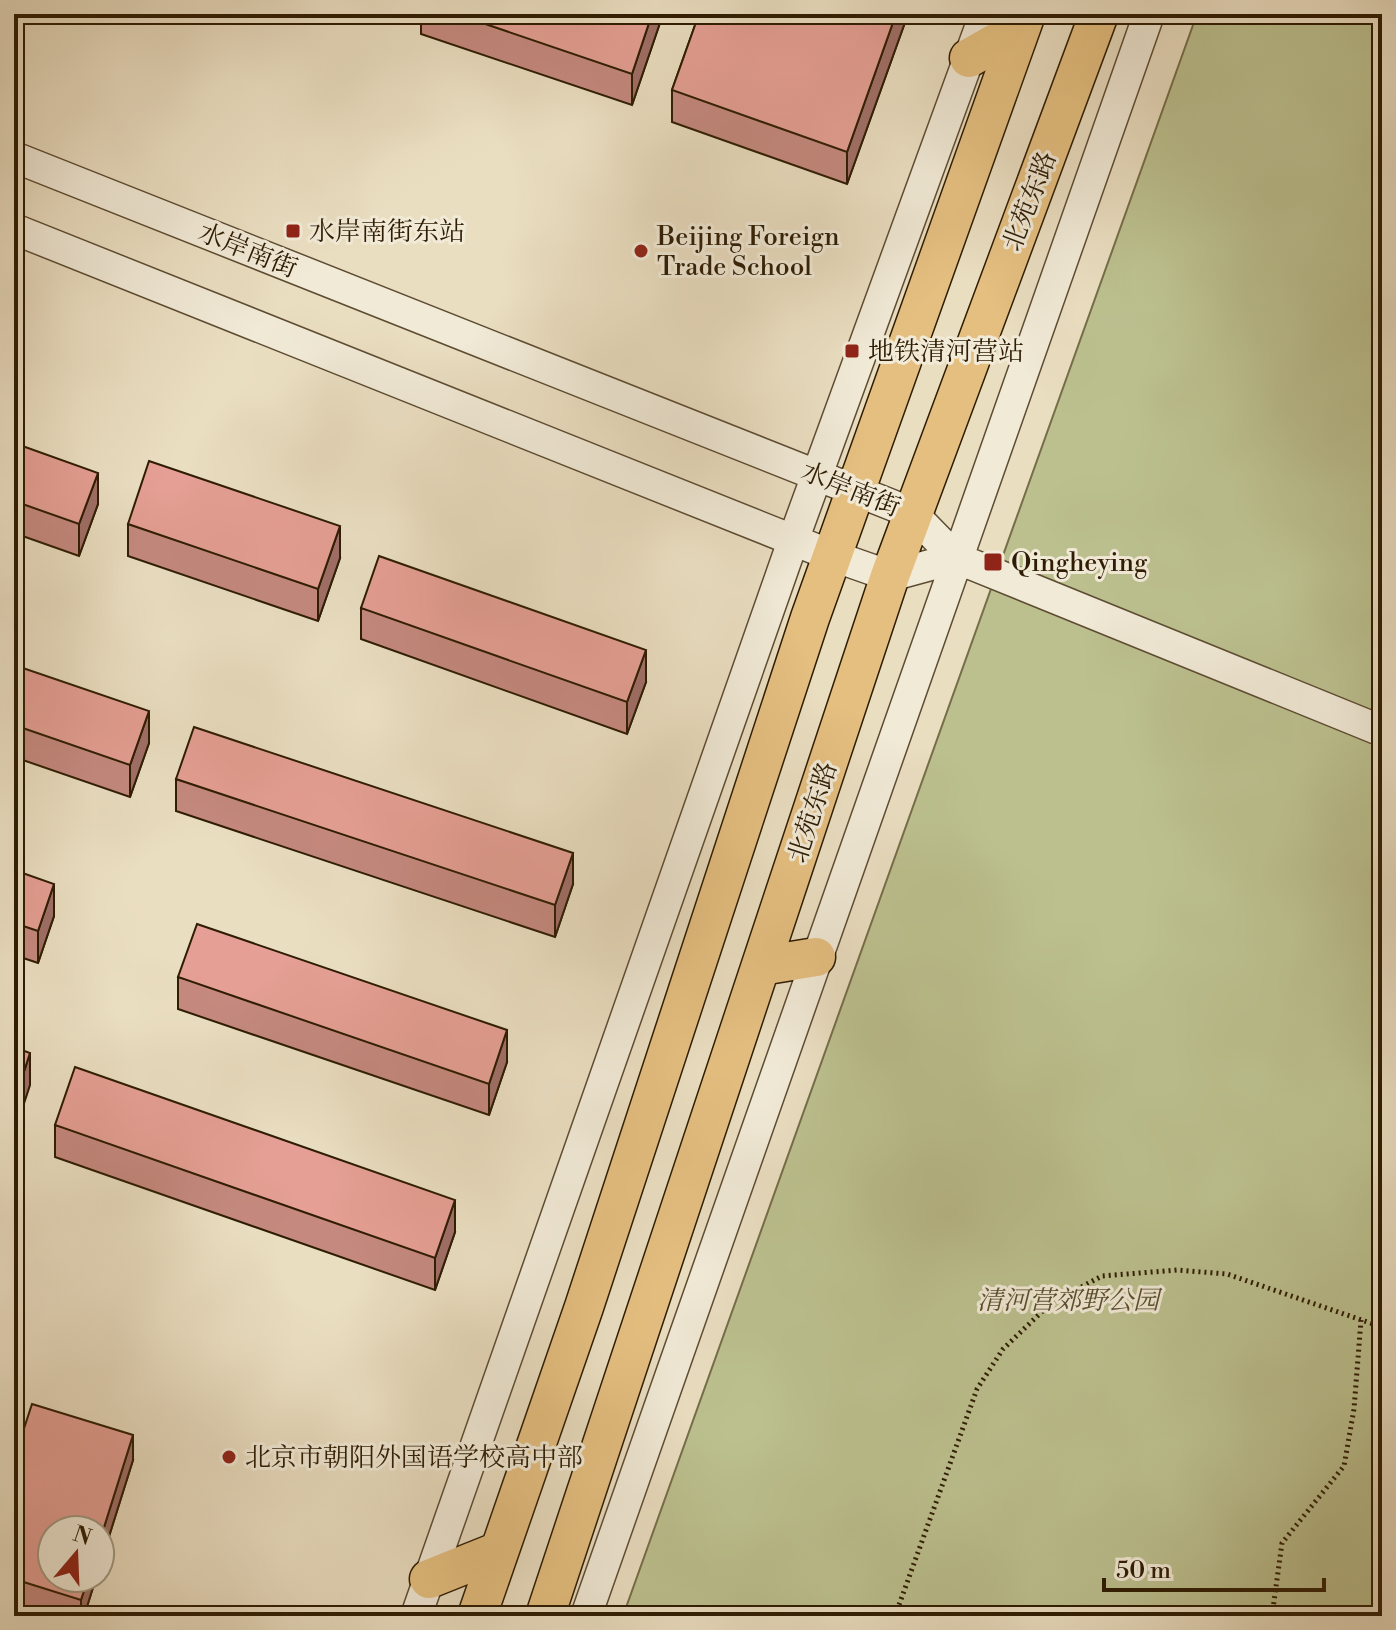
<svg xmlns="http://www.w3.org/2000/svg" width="1396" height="1630" font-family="'Libre Bodoni','Noto Serif SC',serif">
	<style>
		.green { fill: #bcc08f; stroke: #756e49; stroke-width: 2 }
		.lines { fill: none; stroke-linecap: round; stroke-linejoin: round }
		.minor-casing { stroke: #5d4c32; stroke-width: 33 }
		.major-casing { stroke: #2e1c03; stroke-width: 41 }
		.path { stroke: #2e1c03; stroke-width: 5; stroke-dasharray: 2 4; stroke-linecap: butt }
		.minor { stroke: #f1ead7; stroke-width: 30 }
		.major { stroke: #e5bf80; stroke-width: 38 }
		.wall { fill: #c5897f; stroke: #2e1c03; stroke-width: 2 }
		.shaded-wall { fill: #a06f68; stroke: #2e1c03; stroke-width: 2 }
		.building { fill: #e59f94; stroke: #2e1c03; stroke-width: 2 }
		.poi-dot { fill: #8f2418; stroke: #f1ead7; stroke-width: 3 }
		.labels { text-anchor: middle; stroke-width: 6; stroke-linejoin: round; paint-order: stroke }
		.street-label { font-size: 26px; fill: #2e1c03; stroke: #f1ead7 }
		.poi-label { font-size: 26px; fill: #2e1c03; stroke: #f1ead7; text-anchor: start }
		.park-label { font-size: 26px; font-style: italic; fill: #594d2d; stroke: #f1ead7 }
	</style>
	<rect width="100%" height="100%" fill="#eadec1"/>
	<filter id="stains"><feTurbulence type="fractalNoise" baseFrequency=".0025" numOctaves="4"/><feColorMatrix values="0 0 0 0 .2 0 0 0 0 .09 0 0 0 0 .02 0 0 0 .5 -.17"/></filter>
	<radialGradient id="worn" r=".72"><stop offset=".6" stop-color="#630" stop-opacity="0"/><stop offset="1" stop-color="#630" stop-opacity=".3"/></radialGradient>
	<path class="green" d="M1197 14H1382V1616H623Z"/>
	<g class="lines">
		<defs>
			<path id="minor" d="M14 157 912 513 956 558 1382 731
				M14 229 833 556 890 576 956 558
				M416 1616 794 538 985 14
				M586 1616 1149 14"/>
			<path id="major" d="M969 58 1020 29
				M761 966 816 957
				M429 1579 499 1551
				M477 1616 584 1307 810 618 1026 14
				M545 1616 890 576 1099 14"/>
		</defs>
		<use href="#minor" class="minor-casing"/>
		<use href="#major" class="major-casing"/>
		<path class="path" d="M895 1616 977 1389 1003 1349 1051 1303 1102 1276 1177 1270 1227 1274 1382 1327
			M1272 1616 1282 1543 1344 1466 1354 1409 1361 1320"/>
		<use href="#minor" class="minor"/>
		<use href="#major" class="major"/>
	</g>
	<path class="wall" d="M421 14H663L632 105 421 34Z
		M699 14H908L847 184 672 122V90Z
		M14 443 98 504 79 556 14 533Z
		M128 524 340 558 318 621 128 556Z
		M361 608 646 682 627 734 361 639Z
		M14 665 149 743 130 797 14 757Z
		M176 779 573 884 555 937 176 811Z
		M14 870 54 916 38 963 14 955Z
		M178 977 507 1062 489 1115 178 1009Z
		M55 1125 455 1232 435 1290 55 1157Z
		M14 1459 133 1460 100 1565V1530L96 1578 84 1616H56L14 1603Z"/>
	<path class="shaded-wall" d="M652 14H663L632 105V74Z
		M896 14H908L847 184V152Z
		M98 473V504L79 556V524Z
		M340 526V558L318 621V589Z
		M646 650V682L627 734V702Z
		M149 711V743L130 797V765Z
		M573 853V884L555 937V905Z
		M54 884V916L38 963V931Z
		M507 1030V1062L489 1115V1084Z
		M30 1053V1085L14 1134V1102Z
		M455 1200V1232L435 1290V1258Z
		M20 1303V1328L14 1345V1321Z
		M133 1435V1460L100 1565V1540Z
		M88 1578H96L84 1616H81V1600Z"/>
	<path class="building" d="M456 14H652L632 74Z
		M699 14H896L847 152 672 90Z
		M14 443 98 473 79 524 14 501Z
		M149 461 340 526 318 589 128 524Z
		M379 556 646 650 627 702 361 608Z
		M14 665 149 711 130 765 14 725Z
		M194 727 573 853 555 905 176 779Z
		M14 870 54 884 38 931 14 923Z
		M197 924 507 1030 489 1084 178 977Z
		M14 1047 30 1053 14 1102Z
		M75 1067 455 1200 435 1258 55 1125Z
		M14 1301 20 1303 14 1321Z
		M32 1404 133 1435 100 1540V1530H52V1578H88L81 1600 14 1579V1459Z"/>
	<g class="poi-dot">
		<rect x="285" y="223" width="16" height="16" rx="4"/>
		<circle cx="641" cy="251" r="8"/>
		<rect x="844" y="343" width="16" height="16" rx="4"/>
		<rect x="983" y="552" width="20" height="20" rx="4"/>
		<circle cx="229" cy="1457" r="8"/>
	</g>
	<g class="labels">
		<g class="street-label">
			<text transform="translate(1029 201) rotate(-69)" y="9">北苑东路</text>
			<text transform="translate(248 250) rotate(22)" y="9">水岸南街</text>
			<text transform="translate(851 489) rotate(22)" y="9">水岸南街</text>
			<text transform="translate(812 812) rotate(-72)" y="9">北苑东路</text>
		</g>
		<g class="poi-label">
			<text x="309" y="240">水岸南街东站</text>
			<text x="657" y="245">Beijing Foreign<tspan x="657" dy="30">Trade School</tspan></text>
			<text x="868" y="360">地铁清河营站</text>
			<text x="1011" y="571">Qingheying</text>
			<text x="245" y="1466">北京市朝阳外国语学校高中部</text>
		</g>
		<g class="park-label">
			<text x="1068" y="1309">清河营郊野公园</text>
		</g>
	</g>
	<rect width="1396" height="1630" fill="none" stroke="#eadec1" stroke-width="48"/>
	<rect x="16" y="16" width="1364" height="1598" fill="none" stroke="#2e1c03" stroke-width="4"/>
	<rect x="24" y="24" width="1348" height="1582" fill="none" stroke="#2e1c03" stroke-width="2"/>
	<g transform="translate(76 1554) rotate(19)"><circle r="38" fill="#f1ead7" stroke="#a39882" stroke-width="2"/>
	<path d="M0-6L14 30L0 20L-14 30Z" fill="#8f2418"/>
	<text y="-12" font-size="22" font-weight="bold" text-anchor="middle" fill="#2e1c03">N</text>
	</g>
	<path d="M1104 1578v12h220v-12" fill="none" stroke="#2e1c03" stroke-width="4"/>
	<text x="1116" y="1578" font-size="24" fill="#2e1c03" stroke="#f1ead7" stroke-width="6" paint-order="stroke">50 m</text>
	<rect width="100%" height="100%" filter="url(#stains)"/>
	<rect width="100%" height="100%" fill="url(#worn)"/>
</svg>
